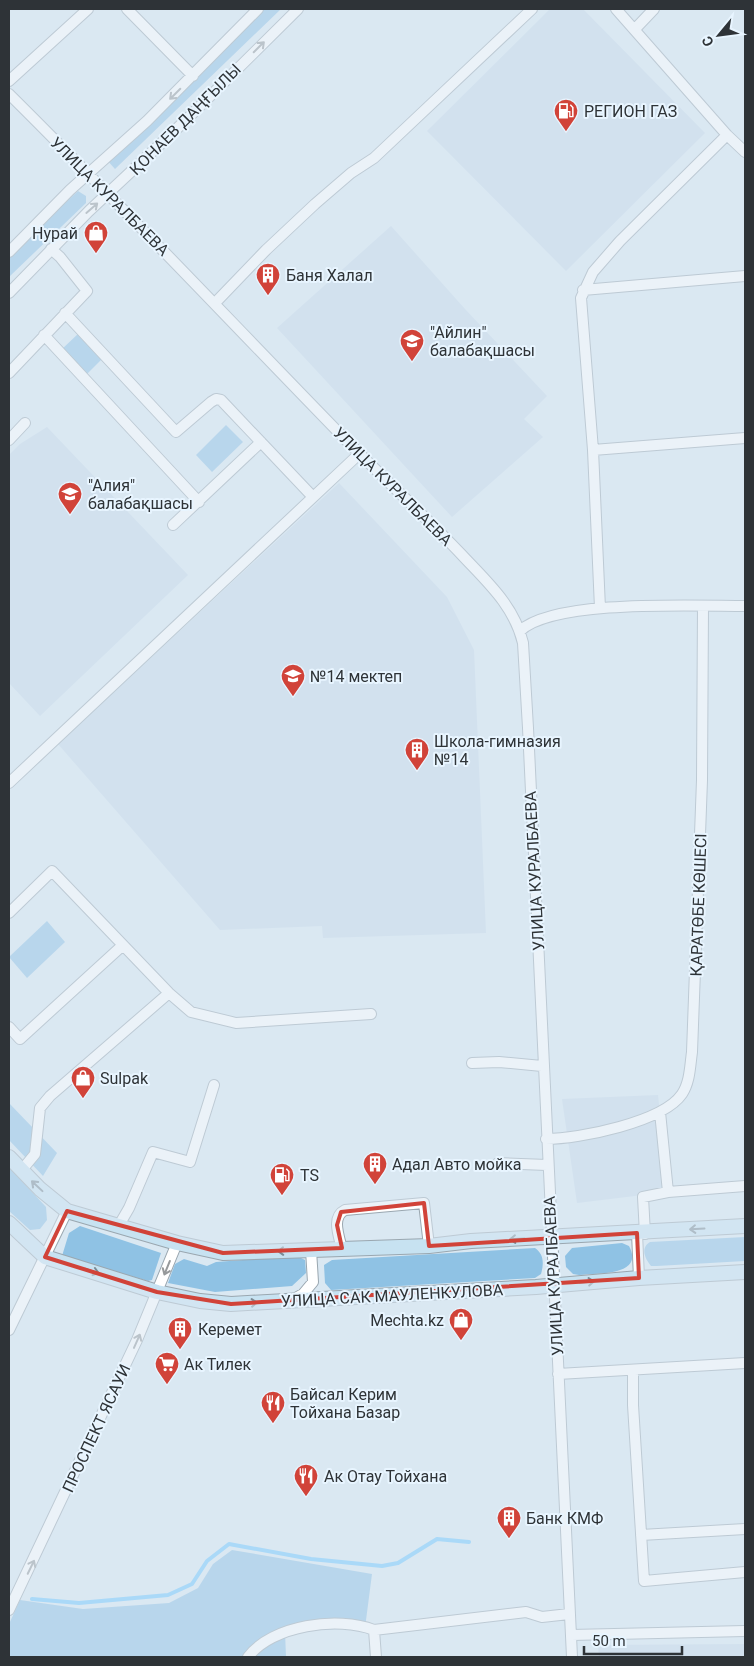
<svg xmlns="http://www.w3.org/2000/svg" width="754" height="1666" font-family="Roboto,sans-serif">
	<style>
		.built { fill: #c7dae9 }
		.green { fill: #8fc2e4 }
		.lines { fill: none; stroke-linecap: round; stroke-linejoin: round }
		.stream { stroke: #70c8fe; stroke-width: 4 }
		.minor-casing { stroke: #9aa7b0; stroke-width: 12 }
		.secondary-casing { stroke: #9aa7b0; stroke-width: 16 }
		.minor { stroke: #fff; stroke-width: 10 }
		.secondary { stroke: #c7e2f1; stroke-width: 14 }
		.oneway { stroke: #96999b }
		.oneway2 { stroke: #7a8a94 }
		.marked { fill: none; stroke: #d14339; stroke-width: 4; stroke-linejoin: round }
		.labels { text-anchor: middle; stroke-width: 4; stroke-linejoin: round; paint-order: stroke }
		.poi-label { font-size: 16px; fill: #2e3337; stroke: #e8f5ff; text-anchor: start }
		.street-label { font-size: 16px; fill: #2e3337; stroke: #e8f5ff }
	</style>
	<rect width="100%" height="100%" fill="#dae8f2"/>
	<path class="built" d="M550 9H583L705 133 566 271 427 131Z
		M391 226 465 309 547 396 524 419 543 437 452 517 277 328Z
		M47 427 188 575 40 716 9 683V455L20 444Z
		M339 483 447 597 474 650 486 933 323 938 322 926 220 930 58 744Z
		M658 1095 668 1192 577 1203 562 1099Z
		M745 1644V1657H599L598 1645Z"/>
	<path class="green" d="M260 9H281L115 169 106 159Z
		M78 191 86 196V203L9 277V255Z
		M80 332 104 357 85 376 61 350Z
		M226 425 243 442 212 472 196 455Z
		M47 921 65 942 27 978 9 957Z
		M9 1103 57 1153 43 1176 9 1140Z
		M9 1167 46 1207 47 1220 40 1229 30 1230 9 1211Z
		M80 1226 161 1253 152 1280 148 1281 62 1256 69 1233Z
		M745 1237V1261L657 1266H651C645 1259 640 1248 650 1242Z
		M622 1243 629 1246C645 1276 597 1273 579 1275L573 1274 566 1267 565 1256 572 1248Z
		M535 1248C544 1254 544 1264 541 1274L535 1278 331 1290 325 1283 324 1265 332 1260Z
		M297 1256 305 1260 306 1273 292 1286 215 1292 168 1283 175 1264 184 1259 207 1266 216 1262Z
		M232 1550 372 1574 365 1628 285 1631 286 1657H9V1624L20 1600 83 1609 169 1603 198 1588 213 1564Z"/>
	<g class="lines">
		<path class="stream" d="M32 1599 79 1603 168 1595 192 1584 207 1561 229 1544 311 1559 382 1566 398 1563 437 1539 469 1542"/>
		<defs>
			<path id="minor" d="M127 9 193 76
				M616 9 727 135 745 152
				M635 29 654 9
				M9 81 88 9
				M9 94C123 207 233 324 345 439 383 478 423 514 461 554 486 581 514 605 523 643L528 728 572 1657
				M9 252 70 190 147 121 258 9
				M583 290 745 276
				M9 293 89 211 186 120 298 9
				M215 303 266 250 315 204 351 173 374 158 532 9
				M65 313 176 432 211 402 216 399 221 400 313 497
				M44 335 199 502
				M9 373 87 291 60 257 51 249
				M9 440 25 423
				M593 450 745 438
				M173 525 261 442
				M600 608 593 450 581 298 593 272 620 241 727 135
				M520 631C554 599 695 606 745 606
				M9 783 359 454
				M9 913 52 871 169 993 191 1012 236 1023 371 1014
				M9 1027 20 1039 123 945
				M472 1063 499 1062 542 1066
				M660 1112 668 1192
				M546 1139C579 1139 663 1122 682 1094 690 1082 690 1066 692 1052L702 780 703 606
				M498 1163 547 1165
				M21 1171 35 1154 40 1108 50 1096 169 993
				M118 1227 129 1208 153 1152 190 1162 214 1085
				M637 1233 639 1278
				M645 1234 643 1197 668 1192 745 1186
				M342 1249C339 1236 331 1217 345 1210L424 1203 429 1246
				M292 1300 303 1294 313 1282 311 1250
				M9 1330 67 1211
				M633 1371V1405L644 1581 745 1572
				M558 1374 745 1363
				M641 1535 745 1529
				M9 1610 137 1340 177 1243
				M374 1630 376 1657
				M571 1635 745 1631
				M248 1657C272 1625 338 1616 374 1630L526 1612 542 1617 569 1614"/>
			<path id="secondary" d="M9 1157 40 1189 67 1211 177 1243 223 1253 429 1246 471 1241 745 1226
				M9 1223 45 1257 157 1292 200 1301 231 1304 536 1287 639 1278 745 1272"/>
		</defs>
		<use href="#minor" class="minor-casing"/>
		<use href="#secondary" class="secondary-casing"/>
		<use href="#minor" class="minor"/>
		<use href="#secondary" class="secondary"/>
	</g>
	<defs><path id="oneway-shaft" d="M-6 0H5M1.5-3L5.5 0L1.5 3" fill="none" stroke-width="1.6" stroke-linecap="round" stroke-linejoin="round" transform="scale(1.25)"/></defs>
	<g class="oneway">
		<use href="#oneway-shaft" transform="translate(259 47) rotate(-45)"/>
		<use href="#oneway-shaft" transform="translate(175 94) rotate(135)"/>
		<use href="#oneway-shaft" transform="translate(92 208) rotate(-41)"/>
		<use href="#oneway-shaft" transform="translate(167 1268) rotate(112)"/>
		<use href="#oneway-shaft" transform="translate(137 1341) rotate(-66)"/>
		<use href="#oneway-shaft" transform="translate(31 1567) rotate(-64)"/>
	</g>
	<g class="oneway2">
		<use href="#oneway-shaft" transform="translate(37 1186) rotate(-137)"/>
		<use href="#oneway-shaft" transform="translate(697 1229) rotate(177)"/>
		<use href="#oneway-shaft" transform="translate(517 1239) rotate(177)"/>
		<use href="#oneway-shaft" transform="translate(285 1251) rotate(178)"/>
		<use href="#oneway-shaft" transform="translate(92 1271) rotate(18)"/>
		<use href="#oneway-shaft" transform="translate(587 1282) rotate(-5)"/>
		<use href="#oneway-shaft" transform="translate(250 1303) rotate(-3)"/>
	</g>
	<path d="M0 0H754V1666H0ZM424 1203 429 1246 637 1233 639 1278 231 1304 157 1292 45 1257 67 1211 223 1253 342 1248 337 1225 341 1212Z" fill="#dae8f2" fill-opacity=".55" fill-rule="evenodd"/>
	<path class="marked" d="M424 1203 429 1246 637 1233 639 1278 231 1304 157 1292 45 1257 67 1211 223 1253 342 1248 337 1225 341 1212Z"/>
	<defs>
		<symbol id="fuel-pin" viewBox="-11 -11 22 30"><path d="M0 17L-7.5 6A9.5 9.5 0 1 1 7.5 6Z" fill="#d14339" stroke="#e8f5ff"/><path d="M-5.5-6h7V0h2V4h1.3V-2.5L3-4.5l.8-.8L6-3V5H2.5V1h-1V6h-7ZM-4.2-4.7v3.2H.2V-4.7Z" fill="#fff"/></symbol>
		<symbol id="shop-pin" viewBox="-11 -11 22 30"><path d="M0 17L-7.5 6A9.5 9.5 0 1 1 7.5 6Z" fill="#d14339" stroke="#e8f5ff"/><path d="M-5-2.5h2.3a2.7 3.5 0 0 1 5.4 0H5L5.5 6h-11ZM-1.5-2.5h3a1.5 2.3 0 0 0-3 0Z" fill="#fff"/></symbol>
		<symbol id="building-pin" viewBox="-11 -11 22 30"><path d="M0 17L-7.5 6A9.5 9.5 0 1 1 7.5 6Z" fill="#d14339" stroke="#e8f5ff"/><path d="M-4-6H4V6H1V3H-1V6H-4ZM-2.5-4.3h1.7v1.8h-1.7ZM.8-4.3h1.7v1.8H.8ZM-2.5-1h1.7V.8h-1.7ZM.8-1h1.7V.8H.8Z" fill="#fff"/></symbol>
		<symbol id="school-pin" viewBox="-11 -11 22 30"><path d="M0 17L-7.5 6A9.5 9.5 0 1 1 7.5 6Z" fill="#d14339" stroke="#e8f5ff"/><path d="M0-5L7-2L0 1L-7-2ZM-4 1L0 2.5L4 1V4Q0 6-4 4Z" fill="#fff"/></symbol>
		<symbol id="supermarket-pin" viewBox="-11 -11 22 30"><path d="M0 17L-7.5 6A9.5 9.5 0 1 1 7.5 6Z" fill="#d14339" stroke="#e8f5ff"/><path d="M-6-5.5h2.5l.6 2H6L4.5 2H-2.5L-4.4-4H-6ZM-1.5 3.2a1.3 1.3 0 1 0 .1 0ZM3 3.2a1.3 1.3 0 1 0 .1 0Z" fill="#fff"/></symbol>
		<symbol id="restaurant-pin" viewBox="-11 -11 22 30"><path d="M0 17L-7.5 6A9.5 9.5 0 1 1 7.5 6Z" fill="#d14339" stroke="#e8f5ff"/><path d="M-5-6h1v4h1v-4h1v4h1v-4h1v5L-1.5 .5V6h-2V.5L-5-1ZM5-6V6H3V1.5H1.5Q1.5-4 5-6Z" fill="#fff"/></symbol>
	</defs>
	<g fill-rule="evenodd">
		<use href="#fuel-pin" x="552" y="97" width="28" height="38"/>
		<use href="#shop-pin" x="82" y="219" width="28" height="38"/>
		<use href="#building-pin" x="254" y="261" width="28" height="38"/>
		<use href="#school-pin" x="398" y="327" width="28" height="38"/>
		<use href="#school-pin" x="56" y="480" width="28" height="38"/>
		<use href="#school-pin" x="279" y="662" width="28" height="38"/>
		<use href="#building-pin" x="403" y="736" width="28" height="38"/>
		<use href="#shop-pin" x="69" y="1064" width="28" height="38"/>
		<use href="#building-pin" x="361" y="1150" width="28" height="38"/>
		<use href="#fuel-pin" x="268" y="1161" width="28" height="38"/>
		<use href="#shop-pin" x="447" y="1306" width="28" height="38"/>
		<use href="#building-pin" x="166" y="1315" width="28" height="38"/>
		<use href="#supermarket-pin" x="153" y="1350" width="28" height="38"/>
		<use href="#restaurant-pin" x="259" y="1389" width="28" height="38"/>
		<use href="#restaurant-pin" x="292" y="1462" width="28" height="38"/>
		<use href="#building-pin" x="495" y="1504" width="28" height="38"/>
	</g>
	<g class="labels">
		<g class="poi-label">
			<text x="584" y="117">РЕГИОН ГАЗ</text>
			<text x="78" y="239" text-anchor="end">Нурай</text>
			<text x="286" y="281">Баня Халал</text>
			<text x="430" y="338">"Айлин"<tspan x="430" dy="18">балабақшасы</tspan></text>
			<text x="88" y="491">"Алия"<tspan x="88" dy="18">балабақшасы</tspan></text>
			<text x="310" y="682">№14 мектеп</text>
			<text x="434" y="747">Школа-гимназия<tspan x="434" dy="18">№14</tspan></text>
			<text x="100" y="1084">Sulpak</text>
			<text x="392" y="1170">Адал Авто мойка</text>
			<text x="300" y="1181">TS</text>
			<text x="444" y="1326" text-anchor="end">Mechta.kz</text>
			<text x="198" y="1335">Керемет</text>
			<text x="184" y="1370">Ак Тилек</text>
			<text x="290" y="1400">Байсал Керим<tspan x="290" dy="18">Тойхана Базар</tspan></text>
			<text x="324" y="1482">Ак Отау Тойхана</text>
			<text x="526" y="1524">Банк КМФ</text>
		</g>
		<g class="street-label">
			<text transform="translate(185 119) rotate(-45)" y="6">ҚОНАЕВ ДАҢҒЫЛЫ</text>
			<text transform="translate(110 196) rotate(45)" y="6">УЛИЦА КУРАЛБАЕВА</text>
			<text transform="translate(393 486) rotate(45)" y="6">УЛИЦА КУРАЛБАЕВА</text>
			<text transform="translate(534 871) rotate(-93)" y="6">УЛИЦА КУРАЛБАЕВА</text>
			<text transform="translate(698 905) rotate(-88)" y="6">ҚАРАТӨБЕ КӨШЕСІ</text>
			<text transform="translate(553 1276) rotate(-93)" y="6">УЛИЦА КУРАЛБАЕВА</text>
			<text transform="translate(392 1295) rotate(-3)" y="6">УЛИЦА САК МАУЛЕНКУЛОВА</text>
			<text transform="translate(96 1428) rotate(-65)" y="6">ПРОСПЕКТ ЯСАУИ</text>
		</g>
	</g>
	<rect width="754" height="1666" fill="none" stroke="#2e3337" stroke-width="20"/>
	<g transform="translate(719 35) rotate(241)" stroke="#e8f5ff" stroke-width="4" paint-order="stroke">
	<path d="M0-4L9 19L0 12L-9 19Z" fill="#2e3337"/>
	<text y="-8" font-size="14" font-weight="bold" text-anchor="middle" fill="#2e3337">С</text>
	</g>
	<path d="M584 1646v8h98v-8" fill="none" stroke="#2e3337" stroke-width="2.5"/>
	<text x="592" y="1646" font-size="15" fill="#2e3337" stroke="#e8f5ff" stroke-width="4" paint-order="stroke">50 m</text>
</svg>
